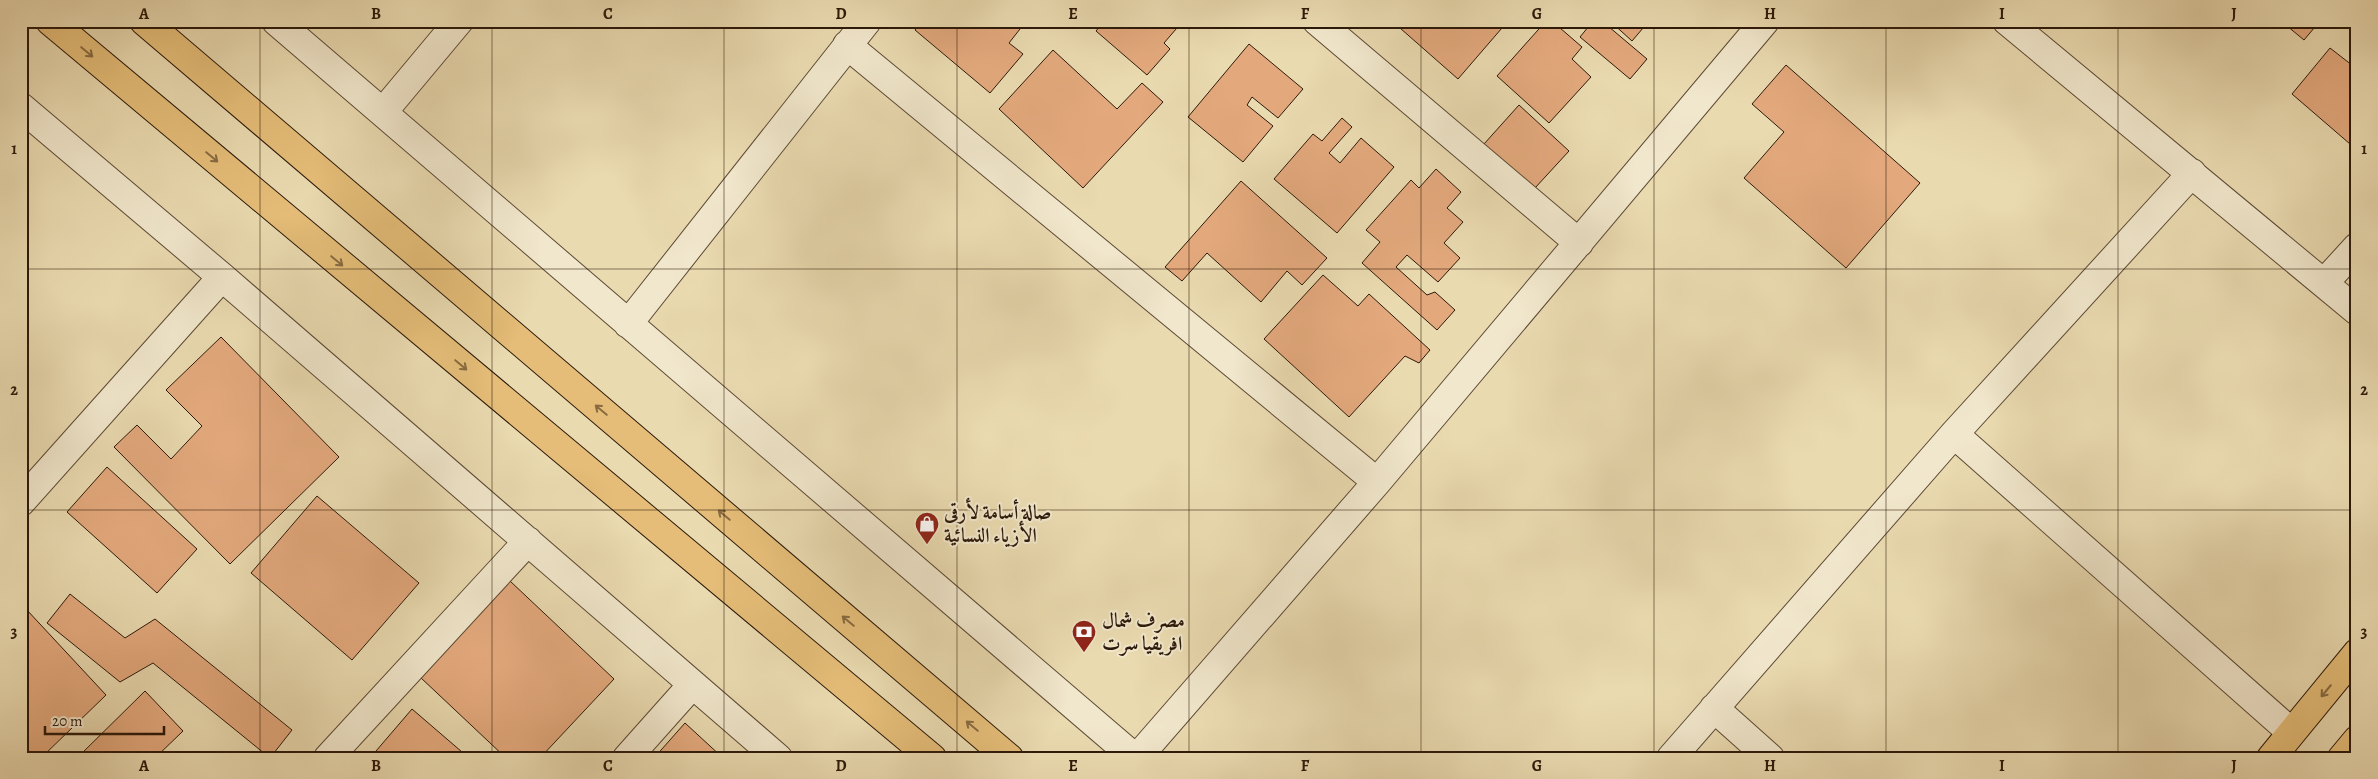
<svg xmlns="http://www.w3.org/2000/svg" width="2378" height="779" font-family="Alegreya,Amiri,serif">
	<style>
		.building { fill: #e3a97d; stroke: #2c190a }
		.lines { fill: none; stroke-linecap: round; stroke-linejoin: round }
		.minor-casing { stroke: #5c4934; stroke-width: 30 }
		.major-casing { stroke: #2c190a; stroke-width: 30 }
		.highway-casing { stroke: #2c190a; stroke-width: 30 }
		.minor { stroke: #f1e7cc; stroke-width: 28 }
		.major { stroke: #e5bd78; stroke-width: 28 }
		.highway { stroke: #e5bd78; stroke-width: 28 }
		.oneway { stroke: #886b41 }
		.grid { fill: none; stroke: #2c190a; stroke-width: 1; stroke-opacity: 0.55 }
		.labels { text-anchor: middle; stroke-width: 4; stroke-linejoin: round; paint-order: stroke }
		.poi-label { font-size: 20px; font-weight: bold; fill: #2c190a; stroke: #f1e7cc; text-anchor: start }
		.neatline { fill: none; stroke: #2c190a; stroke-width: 2 }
		.grid-label { font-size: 16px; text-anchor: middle; font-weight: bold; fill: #2c190a }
	</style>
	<rect width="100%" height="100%" fill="#eadab0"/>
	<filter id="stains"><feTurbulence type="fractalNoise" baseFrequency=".004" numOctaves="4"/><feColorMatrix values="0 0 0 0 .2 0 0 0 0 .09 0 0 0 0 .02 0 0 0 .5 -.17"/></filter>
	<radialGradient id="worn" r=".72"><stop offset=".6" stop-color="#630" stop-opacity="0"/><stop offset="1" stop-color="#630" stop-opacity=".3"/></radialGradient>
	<path class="building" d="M922 21H1010L1020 29 1009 43 1023 54 990 93 915 30Z
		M1094 21H1183L1164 43 1170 49 1147 75 1096 31 1100 26Z
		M1392 21H1508L1458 79Z
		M1546 21H1552L1582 47 1572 59 1591 77 1549 123 1497 76Z
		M1593 21H1602L1647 59 1630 79 1580 37Z
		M1610 21H1649L1632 41Z
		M2281 21H2320L2304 40Z
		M1249 44 1303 89 1278 118 1252 97 1247 105 1273 126 1243 162 1188 117Z
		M2330 48 2357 69V150L2292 94Z
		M1053 50 1117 109 1142 83 1163 102 1083 188 999 109Z
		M1786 65 1920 183 1846 268 1744 178 1784 132 1752 104Z
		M1519 105 1569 151 1535 188 1519 174 1512 181 1506 165 1484 144Z
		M1342 118 1352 127 1329 153 1340 163 1361 138 1394 167 1337 233 1274 179 1313 134 1322 141Z
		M1436 169 1461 192 1447 208 1463 222 1444 243 1460 258 1438 282 1407 255 1396 267 1427 295 1435 292 1455 310 1437 330 1362 263 1380 242 1366 230 1411 180 1419 188Z
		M1241 181 1327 258 1302 285 1287 271 1261 302 1207 253 1182 281 1165 267Z
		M1323 275 1358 306 1369 294 1430 350 1419 363 1405 356 1349 417 1264 339Z
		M221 337 339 457 230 564 114 447 137 425 171 459 202 426 166 390Z
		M107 467 197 549 157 593 67 512Z
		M317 496 419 583 352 660 251 573Z
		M510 581 614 679 540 758H506L420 677Z
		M70 594 125 638 155 619 292 730 270 758 153 663 120 682 47 623Z
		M26 609 106 695 41 758H21V614Z
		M145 691 183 731 155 758H77Z
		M412 709 469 758H370Z
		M685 723 723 758H654Z"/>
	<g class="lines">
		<defs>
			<path id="minor" d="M276 21 1135 758
				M1317 21 1579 243
				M2007 21 2357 311
				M847 45 1377 482
				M21 107 222 277 778 758
				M383 112 459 21
				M2324 283 2357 247
				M628 324 867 21
				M1954 434 2291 732
				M21 502 222 277
				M1714 708 1770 758
				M328 758 528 541
				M627 758 692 685
				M1137 758 1377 482 1765 21
				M1671 758 1954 434 2192 173"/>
			<path id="major" d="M2271 758 2357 653
				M2342 758 2357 740"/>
			<path id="highway" d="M50 21 932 758
				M144 21 1009 758"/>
		</defs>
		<use href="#minor" class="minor-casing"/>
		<use href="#major" class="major-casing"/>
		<use href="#highway" class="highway-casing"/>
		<use href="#minor" class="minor"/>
		<use href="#major" class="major"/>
		<use href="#highway" class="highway"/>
	</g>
	<defs><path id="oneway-shaft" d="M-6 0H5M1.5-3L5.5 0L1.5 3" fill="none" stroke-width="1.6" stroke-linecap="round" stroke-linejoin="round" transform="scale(1.25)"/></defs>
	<g class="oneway">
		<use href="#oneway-shaft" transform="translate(87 52) rotate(40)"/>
		<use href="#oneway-shaft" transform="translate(212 157) rotate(40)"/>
		<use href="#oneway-shaft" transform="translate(337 261) rotate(40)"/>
		<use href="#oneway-shaft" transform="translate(461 365) rotate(40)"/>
		<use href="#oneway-shaft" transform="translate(601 410) rotate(-140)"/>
		<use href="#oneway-shaft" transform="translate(724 515) rotate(-140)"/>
		<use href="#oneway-shaft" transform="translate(848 621) rotate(-140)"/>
		<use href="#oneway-shaft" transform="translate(2326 691) rotate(130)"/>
		<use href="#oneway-shaft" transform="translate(972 726) rotate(-140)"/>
	</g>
	<path class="grid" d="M260 21V758M492 21V758M724 21V758M957 21V758M1189 21V758M1421 21V758M1654 21V758M1886 21V758M2118 21V758M21 269H2357M21 510H2357"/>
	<defs>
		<symbol id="shop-pin" viewBox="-11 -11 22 30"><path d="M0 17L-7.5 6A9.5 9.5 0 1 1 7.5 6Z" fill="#8f2418" stroke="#f1e7cc"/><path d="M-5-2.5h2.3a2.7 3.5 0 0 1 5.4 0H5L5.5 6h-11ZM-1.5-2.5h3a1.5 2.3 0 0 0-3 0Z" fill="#fff"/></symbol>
		<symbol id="bank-pin" viewBox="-11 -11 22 30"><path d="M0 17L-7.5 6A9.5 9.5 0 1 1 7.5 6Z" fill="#8f2418" stroke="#f1e7cc"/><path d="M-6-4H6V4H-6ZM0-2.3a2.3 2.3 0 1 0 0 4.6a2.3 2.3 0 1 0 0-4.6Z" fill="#fff"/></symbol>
	</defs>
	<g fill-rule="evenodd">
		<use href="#shop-pin" x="913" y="510" width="28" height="38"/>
		<use href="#bank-pin" x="1070" y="618" width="28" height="38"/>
	</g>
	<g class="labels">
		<g class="poi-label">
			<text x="944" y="519">صالة أسامة لأرقى<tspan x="944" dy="23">الأزياء النسائية</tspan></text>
			<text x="1102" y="627">مصرف شمال<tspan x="1102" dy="23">افريقيا سرت</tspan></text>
		</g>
	</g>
	<rect width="2378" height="779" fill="none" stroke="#eadab0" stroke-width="55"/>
	<path d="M45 726v8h119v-8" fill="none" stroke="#2c190a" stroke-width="2.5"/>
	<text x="52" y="726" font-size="15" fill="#2c190a" stroke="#f1e7cc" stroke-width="4" paint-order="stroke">20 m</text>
	<rect x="28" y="28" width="2322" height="724" class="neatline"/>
	<g class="grid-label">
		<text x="144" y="19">A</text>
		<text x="376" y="19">B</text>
		<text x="608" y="19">C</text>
		<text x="841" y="19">D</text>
		<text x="1073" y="19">E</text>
		<text x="1305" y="19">F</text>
		<text x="1537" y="19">G</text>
		<text x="1770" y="19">H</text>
		<text x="2002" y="19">I</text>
		<text x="2234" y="19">J</text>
		<text x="14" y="154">1</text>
		<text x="2364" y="154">1</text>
		<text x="14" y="395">2</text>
		<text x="2364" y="395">2</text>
		<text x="14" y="637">3</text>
		<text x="2364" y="637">3</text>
		<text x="144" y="771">A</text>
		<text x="376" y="771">B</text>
		<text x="608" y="771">C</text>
		<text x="841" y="771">D</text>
		<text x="1073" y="771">E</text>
		<text x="1305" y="771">F</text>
		<text x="1537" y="771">G</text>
		<text x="1770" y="771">H</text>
		<text x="2002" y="771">I</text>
		<text x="2234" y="771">J</text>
	</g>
	<rect width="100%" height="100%" filter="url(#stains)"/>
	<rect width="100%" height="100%" fill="url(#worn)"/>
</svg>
